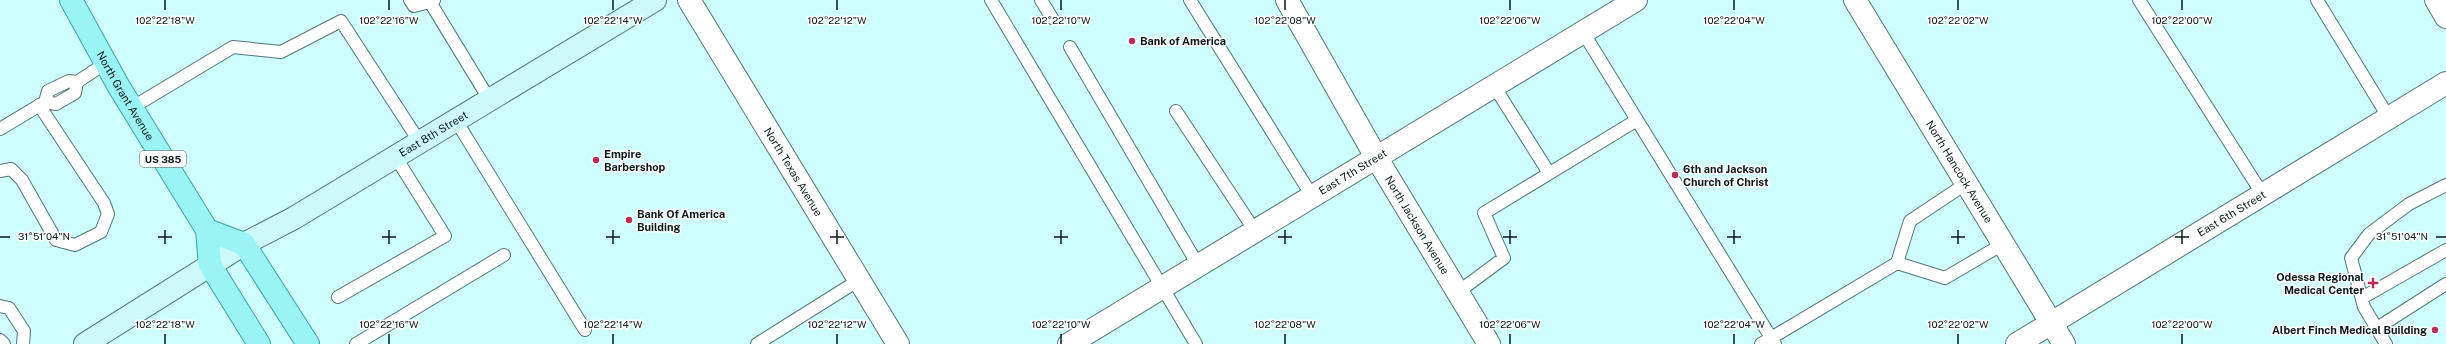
<svg xmlns="http://www.w3.org/2000/svg" width="2446" height="344" font-family="'Public Sans',sans-serif">
	<style>
		.built { fill: #cefefd }
		.lines { fill: none; stroke-linecap: round; stroke-linejoin: round }
		.service-casing { stroke: #537675; stroke-width: 14 }
		.minor-casing { stroke: #537675; stroke-width: 24 }
		.tertiary-casing { stroke: #537675; stroke-width: 24 }
		.secondary-casing { stroke: #537675; stroke-width: 24 }
		.primary-casing { stroke: #3ca2a1; stroke-width: 24 }
		.service { stroke: #fff; stroke-width: 12 }
		.minor { stroke: #fff; stroke-width: 22 }
		.tertiary { stroke: #fff; stroke-width: 22 }
		.secondary { stroke: #cdf9f9; stroke-width: 22 }
		.primary { stroke: #9af4f3; stroke-width: 22 }
		.ticks { fill: none; stroke: #0a1818; stroke-width: 1.5 }
		.poi-dot { fill: #bb2c5a; stroke: #fff; stroke-width: 1.5 }
		.labels { text-anchor: middle; stroke-width: 3; stroke-linejoin: round; paint-order: stroke }
		.shield { fill: #fff; stroke: #545d5d; stroke-width: 1 }
		.shield-label { font-size: 10px; font-weight: bold; fill: #0a1818 }
		.poi-label { font-size: 11px; font-weight: bold; fill: #0a1818; stroke: #fff; text-anchor: start }
		.street-label { font-size: 11px; fill: #0a1818; stroke: #fff }
		.ticks-label { font-size: 10px; text-anchor: middle; fill: #0a1818; stroke: #fff; stroke-width: 3; stroke-linejoin: round; paint-order: stroke }
	</style>
	<rect width="100%" height="100%" fill="#effefe"/>
	<path class="built" d="M0 0H2446V344H0Z"/>
	<g class="lines">
		<defs>
			<path id="service" d="M410 0 414 6 430 2
				M434 0 430 2 489 99
				M991 0 1196 344
				M1041 0 1052 18
				M1190 0 1312 196
				M2139 0 2263 195
				M2317 0 2389 118
				M1583 32 1637 120
				M1070 47 1198 265
				M1494 86 1549 173
				M45 102 48 91 69 81 77 82 106 63
				M133 107 233 47 281 52 341 21 419 141
				M1176 111 1255 231
				M455 119 585 330
				M0 129 45 102 56 104 75 93 77 82
				M0 171 11 169 22 180 56 240 75 245 101 232 108 214 104 203 39 105
				M1897 263 1945 278 2003 244
				M1458 292 1504 258 1484 213 1637 120 1775 344
				M338 297 445 236 395 156
				M2362 298 2446 250
				M0 306 9 308 24 331 23 344
				M2377 328 2446 284
				M0 340 4 344
				M356 344 504 255
				M757 344 859 280
				M1761 344 1897 263 1910 221 1967 183
				M2386 344 2364 307 2351 258 2369 234 2409 204 2446 185"/>
			<g id="minor">
				<path id="s1" d="M689 0 898 344"/>
				<path id="s2" d="M1287 0 1376 157 1489 344"/>
				<path id="s3" d="M1855 0 2064 344"/>
				<path d="M2436 0 2446 17"/>
				<path id="s4" d="M2017 344 2446 83"/>
			</g>
			<g id="tertiary">
				<path id="s5" d="M1069 344 1636 0"/>
			</g>
			<g id="secondary">
				<path id="s6" d="M85 344 244 244 294 218 655 0"/>
			</g>
			<g id="primary">
				<path id="s7" d="M71 0 119 87 207 230 210 265 259 344"/>
				<path d="M207 230 244 244 308 344"/>
			</g>
		</defs>
		<use href="#service" class="service-casing"/>
		<use href="#minor" class="minor-casing"/>
		<use href="#tertiary" class="tertiary-casing"/>
		<use href="#secondary" class="secondary-casing"/>
		<use href="#primary" class="primary-casing"/>
		<use href="#service" class="service"/>
		<use href="#minor" class="minor"/>
		<use href="#tertiary" class="tertiary"/>
		<use href="#secondary" class="secondary"/>
		<use href="#primary" class="primary"/>
	</g>
	<path class="ticks" d="M165 0V10M389 0V10M613 0V10M837 0V10M1061 0V10M1285 0V10M1510 0V10M1734 0V10M1958 0V10M2182 0V10M165 230V244M389 230V244M613 230V244M837 230V244M1061 230V244M1285 230V244M1510 230V244M1734 230V244M1958 230V244M2182 230V244M0 237H10M158 237H172M382 237H396M606 237H620M830 237H844M1054 237H1068M1278 237H1292M1503 237H1517M1727 237H1741M1951 237H1965M2175 237H2189M2436 237H2446M165 334V344M389 334V344M613 334V344M837 334V344M1061 334V344M1285 334V344M1510 334V344M1734 334V344M1958 334V344M2182 334V344"/>
	<g class="poi-dot">
		<circle cx="1132" cy="41" r="4"/>
		<circle cx="596" cy="160" r="4"/>
		<circle cx="1675" cy="175" r="4"/>
		<circle cx="629" cy="220" r="4"/>
		<path d="M2371 277h4v4h4v4h-4v4h-4v-4h-4v-4h4z"/>
		<circle cx="2435" cy="330" r="4"/>
	</g>
	<g class="labels">
		<rect class="shield" x="140" y="151" width="46" height="16" rx="3"/>
		<g class="shield-label">
			<text x="163" y="163">US 385</text>
		</g>
		<g class="poi-label">
			<text x="1140" y="45">Bank of America</text>
			<text x="604" y="158">Empire<tspan x="604" dy="13">Barbershop</tspan></text>
			<text x="1683" y="173">6th and Jackson<tspan x="1683" dy="13">Church of Christ</tspan></text>
			<text x="637" y="218">Bank Of America<tspan x="637" dy="13">Building</tspan></text>
			<text x="2364" y="281" text-anchor="end">Odessa Regional<tspan x="2364" dy="13">Medical Center</tspan></text>
			<text x="2427" y="334" text-anchor="end">Albert Finch Medical Building</text>
		</g>
		<g class="street-label">
			<text dy="4" stroke="none"><textPath href="#s7" startOffset="110">North Grant Avenue</textPath></text>
			<text dy="4" stroke="none"><textPath href="#s6" startOffset="407">East 8th Street</textPath></text>
			<text dy="4" stroke="none"><textPath href="#s1" startOffset="201">North Texas Avenue</textPath></text>
			<text dy="4" stroke="none"><textPath href="#s5" startOffset="332">East 7th Street</textPath></text>
			<text dy="4" stroke="none"><textPath href="#s3" startOffset="201">North Hancock Avenue</textPath></text>
			<text dy="4" stroke="none"><textPath href="#s4" startOffset="251">East 6th Street</textPath></text>
			<text dy="4" stroke="none"><textPath href="#s2" startOffset="260">North Jackson Avenue</textPath></text>
		</g>
	</g>
	<g class="ticks-label">
		<text x="165" y="24">102°22'18"W</text>
		<text x="389" y="24">102°22'16"W</text>
		<text x="613" y="24">102°22'14"W</text>
		<text x="837" y="24">102°22'12"W</text>
		<text x="1061" y="24">102°22'10"W</text>
		<text x="1285" y="24">102°22'08"W</text>
		<text x="1510" y="24">102°22'06"W</text>
		<text x="1734" y="24">102°22'04"W</text>
		<text x="1958" y="24">102°22'02"W</text>
		<text x="2182" y="24">102°22'00"W</text>
		<text x="44" y="240">31°51'04"N</text>
		<text x="2402" y="240">31°51'04"N</text>
		<text x="165" y="328">102°22'18"W</text>
		<text x="389" y="328">102°22'16"W</text>
		<text x="613" y="328">102°22'14"W</text>
		<text x="837" y="328">102°22'12"W</text>
		<text x="1061" y="328">102°22'10"W</text>
		<text x="1285" y="328">102°22'08"W</text>
		<text x="1510" y="328">102°22'06"W</text>
		<text x="1734" y="328">102°22'04"W</text>
		<text x="1958" y="328">102°22'02"W</text>
		<text x="2182" y="328">102°22'00"W</text>
	</g>
</svg>
